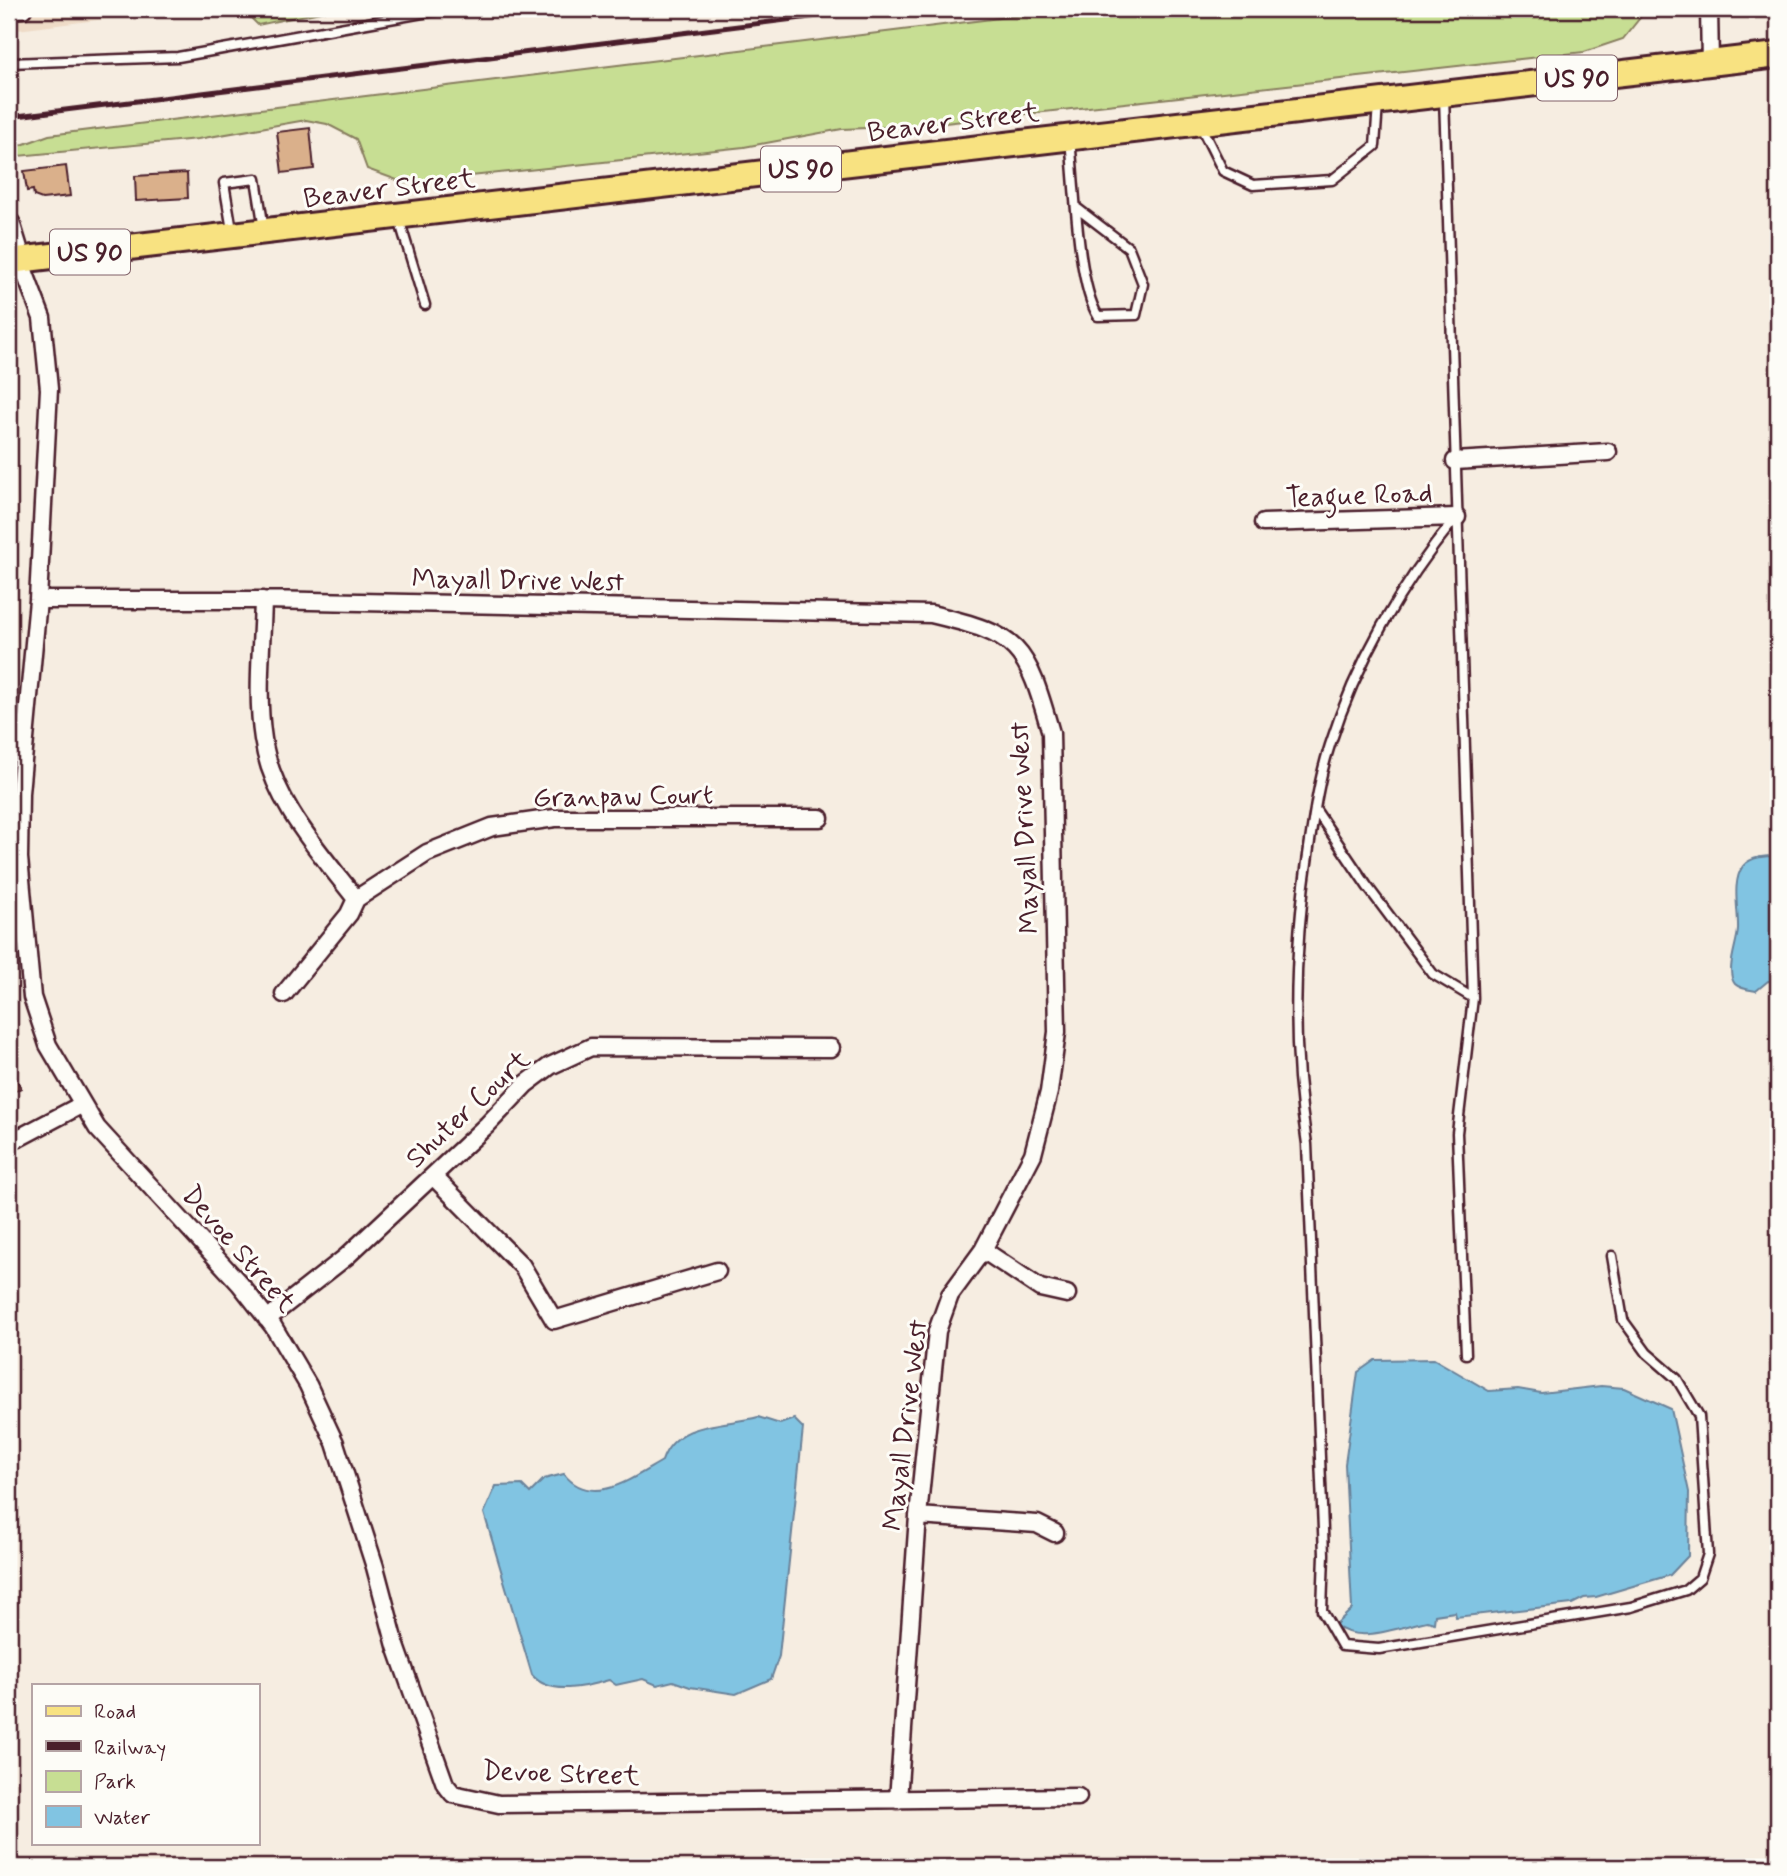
<svg xmlns="http://www.w3.org/2000/svg" width="1787" height="1876" font-family="Mynerve,sans-serif">
	<style>
		.built { fill: #eedbc7 }
		.green { fill: #c7de93; stroke: #887e5f; stroke-width: 2 }
		.water { fill: #81c4e2; stroke: #6b8299; stroke-width: 2 }
		.building { fill: #dab08b; stroke: #4a1f2b; stroke-width: 2 }
		.lines { fill: none; stroke-linecap: round; stroke-linejoin: round }
		.lane-casing { stroke: #4a1f2b; stroke-width: 13 }
		.street-casing { stroke: #4a1f2b; stroke-width: 21 }
		.secondary-casing { stroke: #4a1f2b; stroke-width: 26 }
		.primary-casing { stroke: #4a1f2b; stroke-width: 30 }
		.lane { stroke: #fdfcf7; stroke-width: 8 }
		.street { stroke: #fdfcf7; stroke-width: 16 }
		.secondary { stroke: #fdfcf7; stroke-width: 21 }
		.primary { stroke: #f8e281; stroke-width: 24 }
		.rail { stroke: #4a1f2b; stroke-width: 5 }
		.labels { text-anchor: middle; stroke-width: 6; stroke-linejoin: round; paint-order: stroke }
		.shield { fill: #fdfcf7; stroke: #806168; stroke-width: 2 }
		.shield-label { font-size: 26px; font-weight: bold; fill: #4a1f2b }
		.street-label { font-size: 28px; fill: #4a1f2b; stroke: #fdfcf7 }
	</style>
	<rect width="100%" height="100%" fill="#f6ede1"/>
	<filter id="ink" filterUnits="userSpaceOnUse"><feTurbulence type="fractalNoise" baseFrequency=".0143" numOctaves="2"/><feDisplacementMap in="SourceGraphic" scale="14" xChannelSelector="R" yChannelSelector="G"/><feConvolveMatrix kernelMatrix="1 2 1 2 8 2 1 2 1" color-interpolation-filters="sRGB"/></filter>
	<g filter="url(#ink)">
		<path class="built" d="M9 9H186L9 31Z"/>
		<path class="green" d="M278 9H335L258 25 250 17Z
			M1072 9H1647L1623 39 1584 52 918 126 842 129 744 147 405 183 367 169 356 139 327 124 306 120 198 139 18 156 16 147 49 135Z"/>
		<path class="water" d="M1778 856V982L1768 981 1756 991C1749 990 1740 989 1735 984 1725 972 1737 944 1738 930 1739 912 1731 882 1743 866 1751 856 1767 856 1778 856Z
			M1434 1359 1489 1391 1518 1389 1541 1393 1601 1386 1624 1388 1671 1409 1689 1492 1688 1556 1670 1575 1596 1597 1584 1598 1572 1604 1456 1617 1455 1612 1435 1615 1434 1623 1427 1621C1399 1627 1358 1645 1335 1625L1352 1609 1345 1464 1358 1372 1375 1360Z
			M758 1417 780 1424 794 1419 803 1428 779 1656 771 1679 736 1694 690 1687 673 1681 657 1685 643 1679 616 1685 609 1680C585 1687 550 1696 532 1675L484 1513 496 1486 522 1485 530 1493 544 1479 564 1474C592 1509 632 1478 662 1461 676 1420 725 1426 758 1417Z"/>
		<path class="building" d="M310 128 314 169 282 173 277 132Z
			M66 166 70 196 42 199 34 196 33 190 27 191 24 171Z
			M187 173 188 198 136 201 135 176Z
			M9 1065 21 1088 9 1094Z"/>
		<g class="lines">
			<defs>
				<path id="lane" d="M9 63 178 57 445 9
					M1444 96 1473 998 1457 1133 1466 1354
					M1200 125 1223 171 1253 185 1332 180 1375 146 1378 104
					M1070 140C1075 184 1077 283 1098 316L1136 315 1143 284 1129 248 1078 209
					M399 219 425 305
					M232 230 224 183 256 179 264 229
					M1455 519C1401 585 1356 663 1330 745 1319 778 1314 814 1309 848 1294 946 1291 1046 1307 1144L1324 1554 1322 1611 1342 1646 1379 1649 1631 1607 1686 1590 1700 1578 1708 1554 1699 1416 1677 1379 1647 1353 1623 1320 1612 1256
					M1315 809 1367 886 1433 974 1473 998"/>
				<path id="street" d="M1709 9 1710 63
					M9 10 23 9
					M20 260 42 318 49 389 38 600 20 793 19 858 32 997 48 1045 97 1128 240 1284 273 1326 308 1385 335 1443 375 1567 396 1646 445 1784 453 1794 499 1804 1078 1797
					M1455 461 1608 452
					M1263 523 1457 517
					M38 600H263L931 614C1020 635 1026 645 1051 733L1057 1032 1049 1092 1033 1154 983 1250 950 1295 937 1331 918 1516 898 1800
					M263 600C262 645 256 694 263 739 272 801 319 851 356 899
					M284 994 349 914 356 899 427 853 492 827 555 818H820
					M9 1143 81 1105
					M433 1176 522 1266 554 1320 717 1271
					M983 1250 1040 1288 1067 1294
					M267 1319 346 1257 487 1125 526 1084 550 1066 591 1047 831 1048
					M918 1516 1037 1524 1055 1533"/>
				<path id="secondary" d="M9 224 20 260"/>
				<path id="primary" d="M9 261 1778 55"/>
			</defs>
			<use href="#lane" class="lane-casing"/>
			<use href="#street" class="street-casing"/>
			<use href="#secondary" class="secondary-casing"/>
			<use href="#primary" class="primary-casing"/>
			<use href="#lane" class="lane"/>
			<use href="#street" class="street"/>
			<use href="#secondary" class="secondary"/>
			<use href="#primary" class="primary"/>
			<path class="rail" d="M9 117 875 9"/>
		</g>
	</g>
	<g class="labels">
		<g class="shield">
			<rect x="1537" y="55.5" width="80" height="45" rx="5"/>
			<rect x="761" y="146.5" width="80" height="45" rx="5"/>
			<rect x="50" y="229.5" width="80" height="45" rx="5"/>
		</g>
		<g class="shield-label">
			<text x="1577" y="87">US 90</text>
			<text x="801" y="178">US 90</text>
			<text x="90" y="261">US 90</text>
		</g>
		<g class="street-label">
			<text transform="translate(953 121) rotate(-7)" y="10">Beaver Street</text>
			<text transform="translate(389 187) rotate(-7)" y="10">Beaver Street</text>
			<text transform="translate(1359 494) rotate(-2)" y="10">Teague Road</text>
			<text transform="translate(518 579) rotate(1)" y="10">Mayall Drive West</text>
			<text transform="translate(623 795) rotate(-1)" y="10">Granpaw Court</text>
			<text transform="translate(1023 828) rotate(-93)" y="10">Mayall Drive West</text>
			<text transform="translate(467 1108) rotate(-43)" y="10">Shuter Court</text>
			<text transform="translate(240 1248) rotate(49)" y="10">Devoe Street</text>
			<text transform="translate(904 1425) rotate(-83)" y="10">Mayall Drive West</text>
			<text transform="translate(561 1772) rotate(2)" y="10">Devoe Street</text>
		</g>
	</g>
	<rect width="1787" height="1876" fill="none" stroke="#fdfcf7" stroke-width="35"/>
	<rect x="18" y="18" width="1752" height="1841" fill="none" stroke="#4a1f2b" stroke-width="2.5" filter="url(#ink)"/>
	<rect x="32" y="1684" width="228" height="161" fill="#fdfcf7" stroke="#b5a4a5" stroke-width="2"/>
	<rect x="46" y="1706" width="35" height="10" fill="#f8e281" stroke="#b5a4a5" stroke-width="2"/>
	<text x="94" y="1718" font-size="21" fill="#4a1f2b">Road</text>
	<rect x="46" y="1741" width="35" height="10" fill="#4a1f2b" stroke="#b5a4a5" stroke-width="2"/>
	<text x="94" y="1754" font-size="21" fill="#4a1f2b">Railway</text>
	<rect x="46" y="1771" width="35" height="21" fill="#c7de93" stroke="#b5a4a5" stroke-width="2"/>
	<text x="94" y="1788" font-size="21" fill="#4a1f2b">Park</text>
	<rect x="46" y="1806" width="35" height="21" fill="#81c4e2" stroke="#b5a4a5" stroke-width="2"/>
	<text x="94" y="1824" font-size="21" fill="#4a1f2b">Water</text>
</svg>
